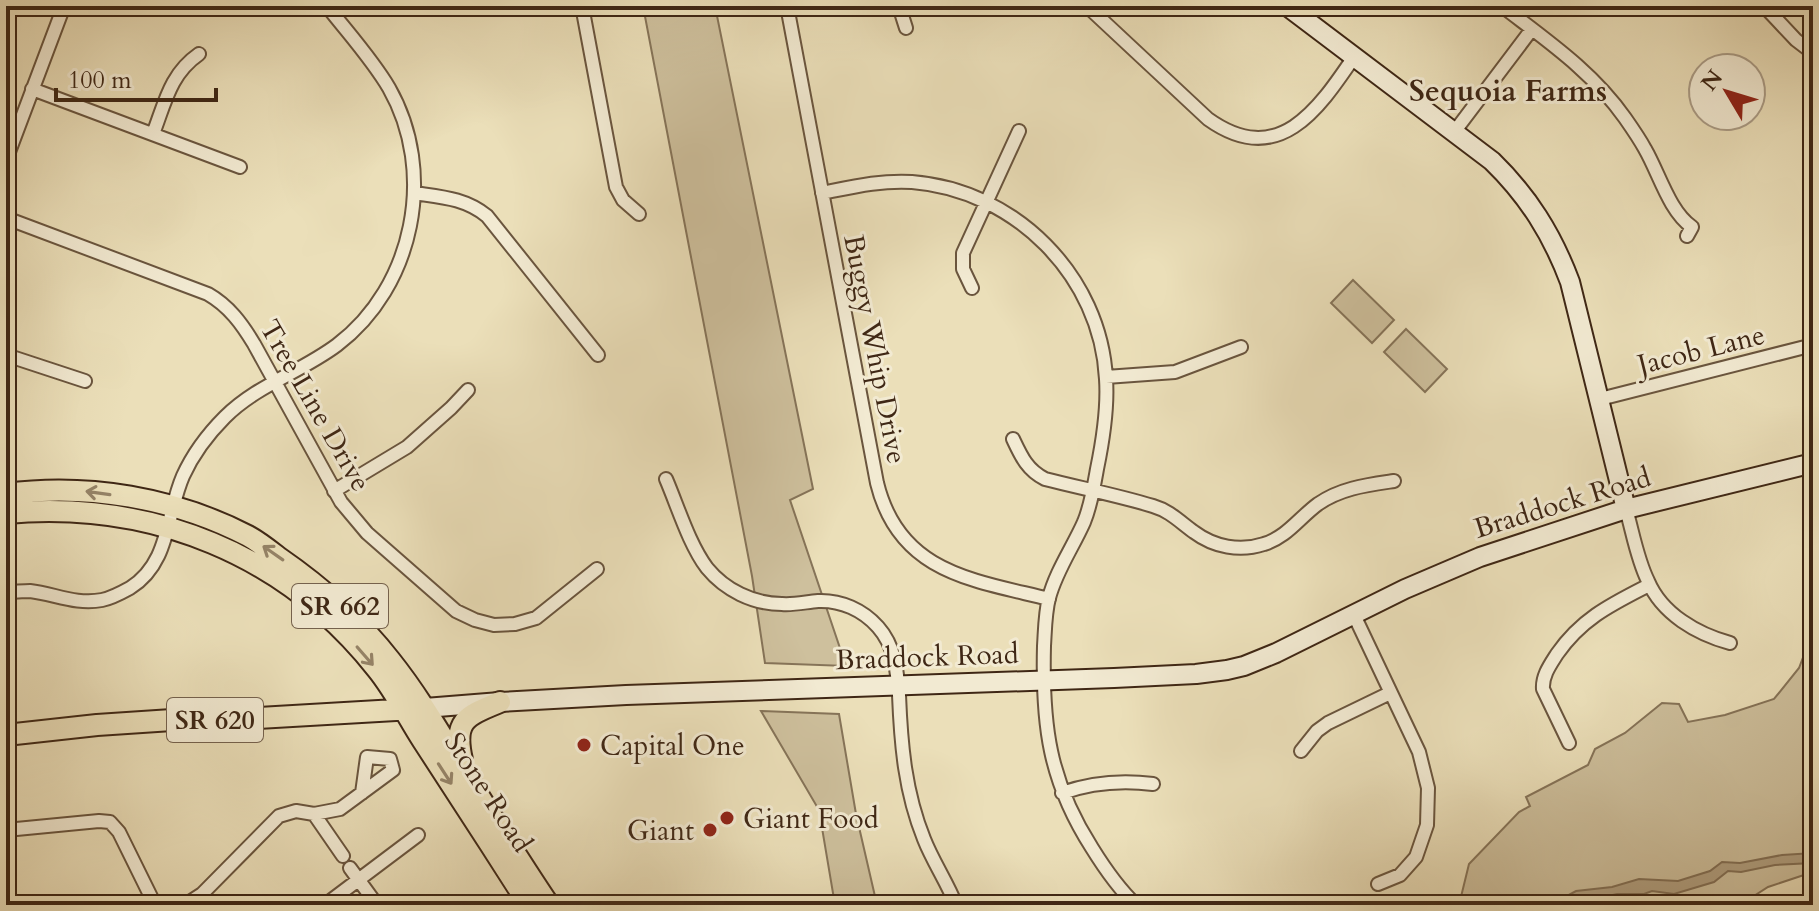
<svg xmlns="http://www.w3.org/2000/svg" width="1819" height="911" font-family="Cardo,serif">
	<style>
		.green { fill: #cec09d; stroke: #867459; stroke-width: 2 }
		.water { fill: #b1a081; stroke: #837056; stroke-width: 2 }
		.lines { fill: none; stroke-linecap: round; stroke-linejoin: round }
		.street-casing { stroke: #6a553e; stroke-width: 16 }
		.secondary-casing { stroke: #3f2715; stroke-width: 22 }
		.primary-casing { stroke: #3f2715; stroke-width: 24 }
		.street { stroke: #f2ead2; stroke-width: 12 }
		.secondary { stroke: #f2ead2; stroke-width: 18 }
		.primary { stroke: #ebdfb9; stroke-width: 20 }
		.oneway { stroke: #958367 }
		.poi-dot { fill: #8f2418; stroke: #f2ead2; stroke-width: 3 }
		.labels { text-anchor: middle; stroke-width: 6; stroke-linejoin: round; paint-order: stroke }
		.shield { fill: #f2ead2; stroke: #75624e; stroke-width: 2 }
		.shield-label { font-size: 26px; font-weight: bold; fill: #3f2715 }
		.street-label { font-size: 28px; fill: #3f2715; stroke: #f2ead2 }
		.poi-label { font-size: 28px; fill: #3f2715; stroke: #f2ead2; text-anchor: start }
		.neighbourhood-label { font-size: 30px; font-weight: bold; fill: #3f2715; stroke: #f2ead2 }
	</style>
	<rect width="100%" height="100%" fill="#ebdfb9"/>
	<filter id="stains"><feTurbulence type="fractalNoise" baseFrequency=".0025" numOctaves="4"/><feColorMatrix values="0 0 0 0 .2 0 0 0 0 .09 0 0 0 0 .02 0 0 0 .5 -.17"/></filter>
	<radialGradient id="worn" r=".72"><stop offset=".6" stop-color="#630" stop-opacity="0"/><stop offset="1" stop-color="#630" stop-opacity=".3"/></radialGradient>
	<path class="green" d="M643 6H715L813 489 790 500 846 666 765 663 752 576Z
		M1353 280 1394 320 1372 343 1331 303Z
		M1406 329 1447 369 1425 392 1384 352Z
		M1813 631V872L1768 887 1740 905H1459L1469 864 1519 812 1530 806 1526 797 1588 765 1595 749 1625 733 1662 703 1679 704 1688 722 1725 715 1774 699 1799 668Z
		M761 711 839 714 856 814 877 905H835L819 810Z"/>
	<path class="water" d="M1813 853V863L1775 865 1741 872 1728 871 1714 882 1674 894 1652 891 1644 894H1617L1586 901 1578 905H1562L1565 897 1576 891 1612 887 1639 879 1678 881 1710 871 1722 862 1740 863 1782 855Z"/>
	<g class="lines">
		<defs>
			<path id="street" d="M582 6 616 187 623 200 639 214
				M787 6 877 483C899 573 973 580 1049 599
				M899 6 906 28
				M1087 6 1208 119C1278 169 1318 110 1354 57
				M1502 6C1546 40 1592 71 1625 118 1632 128 1639 138 1645 149 1659 173 1669 211 1692 227L1687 236
				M1764 6 1796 40 1813 53
				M32 89 240 167
				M1455 131 1532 29
				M153 134C165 103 170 74 199 54
				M6 160 64 6
				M414 193C441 197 465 198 487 216L598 355
				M822 193C852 187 881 180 912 182 1015 190 1101 276 1106 379 1108 408 1103 440 1097 469 1094 486 1091 505 1084 522 1073 547 1056 571 1049 598 1045 613 1045 631 1044 646 1042 725 1049 781 1092 848 1105 869 1118 888 1136 905
				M6 218 208 294C229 306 242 324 254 344L341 502 367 533 456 611 475 620 494 625 515 624 536 618 597 569
				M972 288 963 269V253L1019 131
				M6 355 85 381
				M1106 377 1175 372 1241 347
				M1600 399 1813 345
				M1013 439C1021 456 1027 470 1045 479 1080 488 1117 495 1153 506 1170 511 1180 522 1194 532 1214 547 1240 552 1264 544 1287 537 1299 518 1318 504 1341 488 1367 485 1394 481
				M666 479C678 507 689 544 707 568 725 590 753 604 782 604 794 605 806 602 818 601 841 600 863 610 878 627 895 646 897 670 899 695 901 745 905 792 924 839 933 862 947 882 956 905
				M334 491 407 447 451 408 468 390
				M1626 509C1633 533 1637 559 1648 581 1662 614 1697 634 1730 643
				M6 592C14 592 22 591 30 591 55 594 76 605 102 600 112 598 121 593 130 588 170 563 166 515 183 476 193 454 208 434 225 417 257 385 301 372 337 345 414 287 437 172 389 88 372 59 348 33 327 6
				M1354 615 1419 752 1428 788 1427 825 1416 857 1400 875 1378 884
				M1569 743 1543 689C1542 676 1550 665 1557 654 1582 618 1612 604 1649 585
				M1301 751 1317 731 1328 723 1390 693
				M1062 793C1093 782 1121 780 1153 784
				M314 814 343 856
				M6 830 99 821 110 822 119 832 155 905
				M350 868 377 905
				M185 905 202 894 279 816 296 811 314 814 340 809 393 770 390 759 367 757 362 793
				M325 905 418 835"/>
			<path id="secondary" d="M1287 6 1492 161C1528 196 1552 234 1570 282L1626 509
				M425 708 500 702 626 695 1114 678 1196 674 1227 670 1244 666 1276 653 1405 589 1480 557 1626 509 1813 463"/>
			<path id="primary" d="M6 494C87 483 175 498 248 536 259 542 269 550 278 557 320 586 359 620 390 660 414 690 434 723 454 756 485 806 516 856 549 905
				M6 513C152 500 286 554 377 669 395 691 408 718 423 741 459 796 494 850 529 905
				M6 735 97 725 172 720H222L413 709
				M462 760C453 720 466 716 500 702"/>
		</defs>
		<use href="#street" class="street-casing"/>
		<use href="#secondary" class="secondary-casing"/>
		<use href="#primary" class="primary-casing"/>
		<use href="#street" class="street"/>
		<use href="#secondary" class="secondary"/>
		<use href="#primary" class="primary"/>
	</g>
	<defs><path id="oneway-shaft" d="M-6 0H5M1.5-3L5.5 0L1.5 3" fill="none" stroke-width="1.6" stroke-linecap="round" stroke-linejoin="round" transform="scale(2)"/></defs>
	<g class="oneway">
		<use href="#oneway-shaft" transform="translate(98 493) rotate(-172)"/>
		<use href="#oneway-shaft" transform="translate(273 553) rotate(-145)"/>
		<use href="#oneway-shaft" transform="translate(365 656) rotate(49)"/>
		<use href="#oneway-shaft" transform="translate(445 774) rotate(57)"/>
	</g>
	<g class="poi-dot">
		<circle cx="584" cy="745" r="8"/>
		<circle cx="727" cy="818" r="8"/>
		<circle cx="710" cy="830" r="8"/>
	</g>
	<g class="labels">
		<g class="shield">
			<rect x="292" y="584" width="96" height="44" rx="6"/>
			<rect x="167" y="698" width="96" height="44" rx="6"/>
		</g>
		<g class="shield-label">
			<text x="340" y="615">SR 662</text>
			<text x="215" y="729">SR 620</text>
		</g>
		<g class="street-label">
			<text transform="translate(876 349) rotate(79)" y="10">Buggy Whip Drive</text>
			<text transform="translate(1701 349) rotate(-14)" y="10">Jacob Lane</text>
			<text transform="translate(316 405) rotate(60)" y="10">Tree Line Drive</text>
			<text transform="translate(1562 502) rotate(-17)" y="10">Braddock Road</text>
			<text transform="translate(927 656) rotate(-2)" y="10">Braddock Road</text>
			<text transform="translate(489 792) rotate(57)" y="10">Stone Road</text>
		</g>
		<g class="poi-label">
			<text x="600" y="755">Capital One</text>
			<text x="743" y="828">Giant Food</text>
			<text x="694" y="840" text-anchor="end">Giant</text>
		</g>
		<g class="neighbourhood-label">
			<text x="1508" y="101">Sequoia Farms</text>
		</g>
	</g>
	<rect width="1819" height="911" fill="none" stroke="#ebdfb9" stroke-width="32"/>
	<rect x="8" y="8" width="1803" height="895" fill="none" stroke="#3f2715" stroke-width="4"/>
	<rect x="16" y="16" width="1787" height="879" fill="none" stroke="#3f2715" stroke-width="2"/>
	<g transform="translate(1727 92) rotate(308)"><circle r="38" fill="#f2ead2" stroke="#aa9c86" stroke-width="2"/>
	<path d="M0-6L14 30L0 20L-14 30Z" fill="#8f2418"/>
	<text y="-12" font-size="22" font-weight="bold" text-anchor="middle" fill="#3f2715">N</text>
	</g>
	<path d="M56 88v12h160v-12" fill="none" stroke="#3f2715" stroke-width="4"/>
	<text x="68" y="88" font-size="24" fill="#3f2715" stroke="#f2ead2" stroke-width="6" paint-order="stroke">100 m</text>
	<rect width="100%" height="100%" filter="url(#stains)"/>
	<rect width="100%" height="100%" fill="url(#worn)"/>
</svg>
